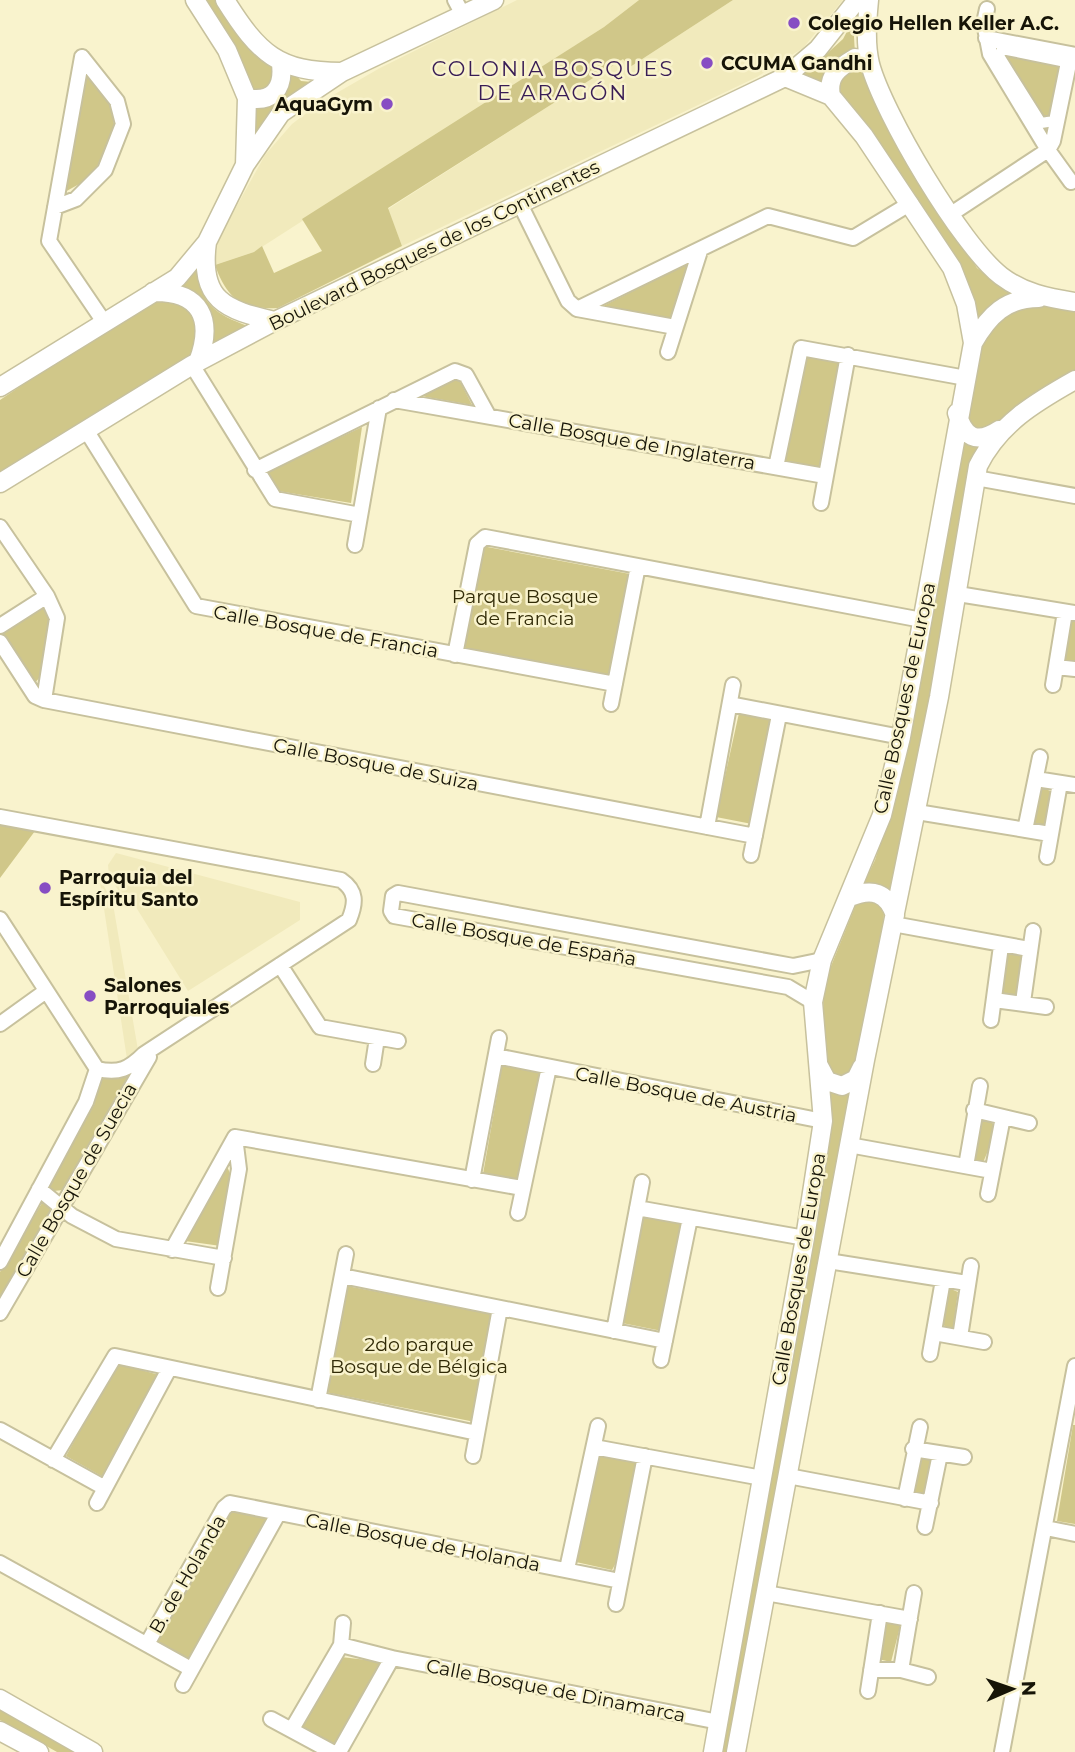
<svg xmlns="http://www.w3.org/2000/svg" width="1075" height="1752" font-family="Montserrat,sans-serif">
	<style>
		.built { fill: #f1eabc }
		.green { fill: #d0c789 }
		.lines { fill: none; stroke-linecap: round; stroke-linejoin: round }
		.pedestrian-casing { stroke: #c7c19d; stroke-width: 14 }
		.minor-casing { stroke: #c7c19d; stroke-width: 18 }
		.tertiary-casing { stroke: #c7c19d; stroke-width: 21 }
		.pedestrian { stroke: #fff; stroke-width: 10 }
		.minor { stroke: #fff; stroke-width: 14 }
		.tertiary { stroke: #fff; stroke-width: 18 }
		.poi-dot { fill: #874dc3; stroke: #f9f3cd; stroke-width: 2.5 }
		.labels { text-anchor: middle; stroke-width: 5; stroke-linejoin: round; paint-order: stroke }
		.poi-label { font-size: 19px; font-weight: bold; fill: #161407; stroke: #f9f3cd; text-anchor: start }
		.street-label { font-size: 19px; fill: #161407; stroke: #f9f3cd }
		.park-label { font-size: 19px; fill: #312b07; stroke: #f9f3cd }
		.neighbourhood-label { font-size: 21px; letter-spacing: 2px; fill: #381c55; stroke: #f9f3cd }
	</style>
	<rect width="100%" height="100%" fill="#f9f3cd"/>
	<path class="built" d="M517 0H639L604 27 254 252 215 265 218 240 265 155 292 124 321 102 380 68Z
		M733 0H843L803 48 757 77 402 246 388 209 624 58 630 67Z
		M116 853 300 902V920L188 991 134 904 124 899 109 876 108 865Z
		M99 876 113 904 138 1050 127 1059Z"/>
	<path class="green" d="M201 0H230L279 75 267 92H253Z
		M639 0H733L630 67 623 59 388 208 402 246 278 308C242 310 227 299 215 265L254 252 262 246 274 273 322 251 302 219 604 27Z
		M853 20 855 54C839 56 825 65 823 83L800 78 843 39Z
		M1002 49 1066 62 1054 121 1041 123 999 56Z
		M863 64 881 110 977 268 1013 294 978 324 974 297 954 256 912 190 853 107 835 87 845 69Z
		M288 66 301 81 324 83 263 143 251 163V104Z
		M85 70 111 102 115 131 92 177 63 193Z
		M201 259C194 298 212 314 248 326L209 345C219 317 197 305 178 287Z
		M689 263 673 320 597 309Z
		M165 299C172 301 182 304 186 308 200 320 201 342 191 355L76 429 0 472V400L147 301Z
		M1030 301 1075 310V374L995 424 975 432 963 413C978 360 975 326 1030 301Z
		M801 348 848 355 825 476 776 467Z
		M457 375 472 405 415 395Z
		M362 427 351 503 278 491 266 472Z
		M959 431 987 442 895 900 875 883 863 885 875 860 891 810Z
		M482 546 630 574 611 675 461 647Z
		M39 606 45 607 53 620 42 675 32 686 0 632Z
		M1068 622H1075V663L1061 662Z
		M739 713 771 720 752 824 716 817Z
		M1038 785 1052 792 1047 827 1030 824Z
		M0 825 35 831 0 878Z
		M866 897 877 901 884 914 882 940 852 1076H831L824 1066 823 986 856 904Z
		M1006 953 1026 955 1022 984 1015 996 999 994Z
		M502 1066 544 1073 521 1181 483 1174Z
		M132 1075 114 1100 64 1190 53 1191 49 1187 52 1181 94 1105 102 1077Z
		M826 1091H857L737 1752H718Z
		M981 1119 992 1120 995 1134 982 1165H976L971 1159Z
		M227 1166 233 1181 221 1246 185 1241Z
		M42 1203 50 1208V1214L0 1303V1272Z
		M641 1214 685 1225 662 1331 622 1323Z
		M347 1286 495 1314 475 1422 325 1392Z
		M946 1287 958 1292 953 1329 948 1330 941 1322Z
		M117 1363 159 1375 105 1478 66 1456Z
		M1073 1425H1075V1524L1057 1521Z
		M917 1453 933 1456 927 1496 912 1494Z
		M600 1454 641 1463 625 1546 612 1570 576 1562 595 1460Z
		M238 1509 252 1511 269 1520 188 1663 156 1645 223 1515Z
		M884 1620 901 1623 891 1662 878 1659Z
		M341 1657 384 1662 334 1747 299 1728Z
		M0 1710 79 1752H57L0 1720Z"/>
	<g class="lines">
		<defs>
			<path id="pedestrian" d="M1002 49 1066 62 1054 121 1041 123 999 56Z"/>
			<path id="minor" d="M455 0 463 15
				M987 9 984 23 990 54 1048 150 1071 182
				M986 38 1075 55
				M82 57 49 241 104 322
				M520 204 568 301 577 309 675 327
				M55 207 76 199 105 170 123 124 117 101 82 57
				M951 214 1048 150 1053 141 1071 54
				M577 309 768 216 853 238 911 203
				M668 352 700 251
				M192 365 275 499 360 515
				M394 400 825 476
				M86 430 196 606 615 684
				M776 467 801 348 966 378
				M255 470 455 371 466 375 488 415
				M976 478 1075 496
				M821 503 848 355
				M0 527 47 596 57 618 44 700
				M355 545 379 408
				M958 594 1075 613
				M0 626 47 596
				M0 642 35 696 44 700 755 836
				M455 655 477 544 485 537 922 620
				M1056 667 1075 669
				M1053 685 1065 612
				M611 704 638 566
				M730 704 901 737
				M1036 779 1075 785
				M917 812 1050 834
				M0 817 341 880C357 891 356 903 349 920L144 1054C129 1069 119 1074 97 1069
				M707 827 733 685
				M1025 830 1040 757
				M751 855 779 715
				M1047 857 1060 783
				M0 919 97 1069
				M893 924 1029 949
				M280 965 320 1027 398 1041
				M994 1000 1046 1007
				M813 1002 788 987 394 916 391 911 393 896 398 893 793 966 822 960
				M1023 1002 1033 931
				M991 1020 1001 946
				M0 1024 46 991
				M496 1056 823 1121
				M373 1064 377 1038
				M974 1110 1029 1123
				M235 1137 522 1188
				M849 1145 992 1171
				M966 1166 980 1086
				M472 1180 499 1038
				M39 1189 72 1216 116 1239 224 1258
				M988 1194 1003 1117
				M637 1208 805 1238
				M518 1213 549 1067
				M172 1250 235 1137
				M828 1261 967 1283
				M0 1262 86 1102 97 1069
				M342 1276 665 1341
				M218 1288 239 1169 235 1137
				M0 1313 149 1057
				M614 1331 642 1182
				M934 1333 984 1342
				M960 1337 971 1266
				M930 1354 943 1280
				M661 1360 690 1218
				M318 1400 346 1254
				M0 1430 105 1488
				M594 1447 762 1478
				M913 1449 964 1457
				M473 1456 500 1308
				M53 1460 115 1356 477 1433
				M788 1476 931 1503
				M905 1499 920 1427
				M97 1503 169 1369
				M925 1527 940 1454
				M1046 1528 1075 1534
				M0 1563 191 1669
				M567 1569 598 1426
				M766 1593 910 1619
				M616 1604 645 1456
				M147 1644 224 1508 230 1503 620 1581
				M341 1645 392 1658 719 1722
				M871 1670H901L928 1677
				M901 1670 914 1593
				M183 1685 278 1514
				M868 1691 880 1613
				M271 1719 332 1752
				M292 1729 341 1645 343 1623
				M339 1752 392 1658
				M1002 1752 1075 1366"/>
			<path id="tertiary" d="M195 0 227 50 247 98 245 165
				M225 0C259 54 278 72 342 72
				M869 0C867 21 865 43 870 64 883 113 961 245 1001 276 1023 293 1048 298 1075 302
				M831 96C827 76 838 68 855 58L869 62
				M247 98C272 103 284 89 281 64
				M207 242C199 300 225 310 275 321
				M153 292C201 291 214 319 198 362
				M973 343C989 315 1006 298 1039 298
				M0 387 177 278 207 242 245 165 281 113 342 72 494 0
				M957 413C964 437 976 445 999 430
				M0 483 192 365 275 321 785 77 818 49 857 0
				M850 897C872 888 887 892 895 915
				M819 1066 827 1081 842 1086 856 1079 862 1067
				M0 1699 93 1752
				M0 1731 39 1752
				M713 1752 805 1238 823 1121 813 1002 822 960 882 815 901 737 973 343 966 304 952 268 864 136 831 96 785 77
				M736 1752 865 1060 939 697 978 466C999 424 1034 403 1075 380"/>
		</defs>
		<use href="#pedestrian" class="pedestrian-casing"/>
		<use href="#minor" class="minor-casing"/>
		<use href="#tertiary" class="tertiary-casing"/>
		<use href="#pedestrian" class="pedestrian"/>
		<use href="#minor" class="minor"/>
		<use href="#tertiary" class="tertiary"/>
	</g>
	<g class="poi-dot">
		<circle cx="794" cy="23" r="7"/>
		<circle cx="707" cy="63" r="7"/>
		<circle cx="387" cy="104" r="7"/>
		<circle cx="45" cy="888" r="7"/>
		<circle cx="90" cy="996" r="7"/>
	</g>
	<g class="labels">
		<g class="poi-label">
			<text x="808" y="30">Colegio Hellen Keller A.C.</text>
			<text x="721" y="70">CCUMA Gandhi</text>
			<text x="373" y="111" text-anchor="end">AquaGym</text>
			<text x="59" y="884">Parroquia del<tspan x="59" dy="22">Espíritu Santo</tspan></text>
			<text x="104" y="992">Salones<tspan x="104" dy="22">Parroquiales</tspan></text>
		</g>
		<g class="street-label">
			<text transform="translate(434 245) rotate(-26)" y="7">Boulevard Bosques de los Continentes</text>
			<text transform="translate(632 441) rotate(10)" y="7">Calle Bosque de Inglaterra</text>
			<text transform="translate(326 631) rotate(10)" y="7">Calle Bosque de Francia</text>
			<text transform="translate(904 698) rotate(-78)" y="7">Calle Bosques de Europa</text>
			<text transform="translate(376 764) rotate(11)" y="7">Calle Bosque de Suiza</text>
			<text transform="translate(524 939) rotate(10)" y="7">Calle Bosque de España</text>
			<text transform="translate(686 1094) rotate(11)" y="7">Calle Bosque de Austria</text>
			<text transform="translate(76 1180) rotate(-60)" y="7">Calle Bosque de Suecia</text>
			<text transform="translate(798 1269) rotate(-80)" y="7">Calle Bosques de Europa</text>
			<text transform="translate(423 1542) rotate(11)" y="7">Calle Bosque de Holanda</text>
			<text transform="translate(187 1574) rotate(-60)" y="7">B. de Holanda</text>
			<text transform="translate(556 1690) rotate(11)" y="7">Calle Bosque de Dinamarca</text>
		</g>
		<g class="park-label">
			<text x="525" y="603">Parque Bosque<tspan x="525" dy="22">de Francia</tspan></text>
			<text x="419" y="1351">2do parque<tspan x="419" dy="22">Bosque de Bélgica</tspan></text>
		</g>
		<g class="neighbourhood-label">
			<text x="553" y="76">COLONIA BOSQUES<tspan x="553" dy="24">DE ARAGÓN</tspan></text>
		</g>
	</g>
	<g transform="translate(1012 1689) rotate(88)" stroke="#f9f3cd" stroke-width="5" paint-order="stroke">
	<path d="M0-5L12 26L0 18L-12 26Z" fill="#161407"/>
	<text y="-10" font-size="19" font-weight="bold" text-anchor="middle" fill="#161407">N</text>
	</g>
</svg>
